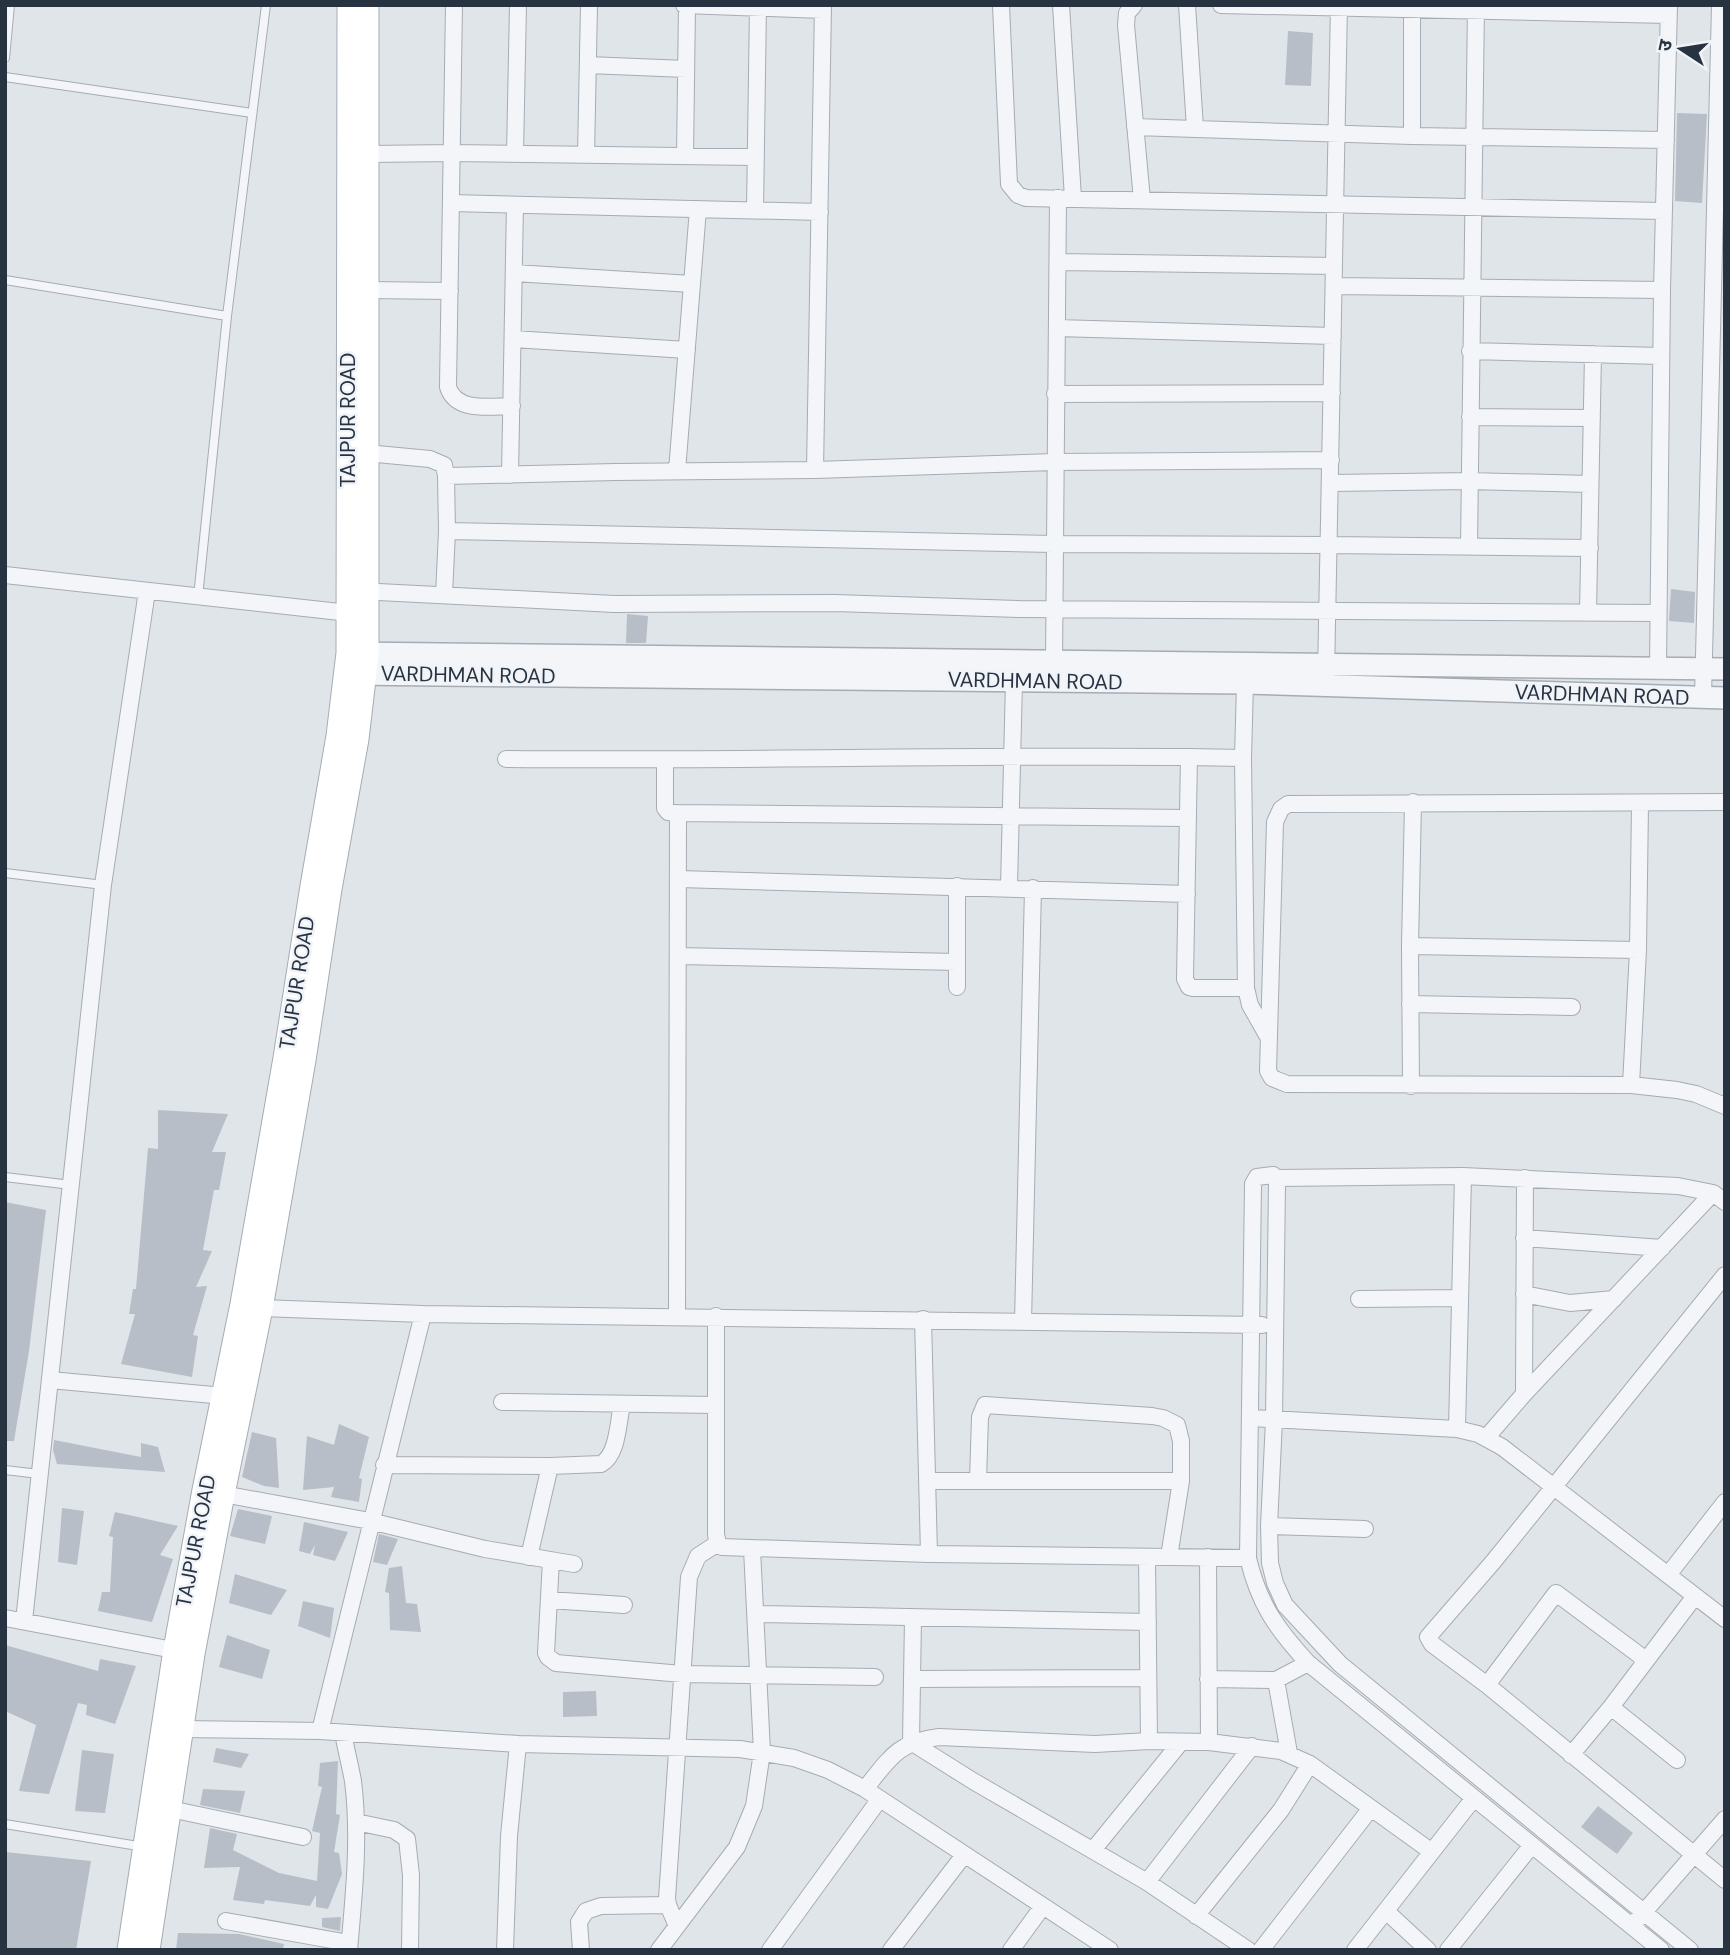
<svg xmlns="http://www.w3.org/2000/svg" width="1730" height="1955" font-family="'DM Sans','Noto Sans Devanagari',sans-serif">
	<style>
		.building { fill: #b7bec7 }
		.lines { fill: none; stroke-linecap: round; stroke-linejoin: round }
		.service-casing { stroke: #a5acb4; stroke-width: 10 }
		.minor-casing { stroke: #a5acb4; stroke-width: 18 }
		.tertiary-casing { stroke: #a5acb4; stroke-width: 24 }
		.secondary-casing { stroke: #a5acb4; stroke-width: 25 }
		.service { stroke: #f3f5f8; stroke-width: 8 }
		.minor { stroke: #f3f5f8; stroke-width: 16 }
		.tertiary { stroke: #f3f5f8; stroke-width: 21 }
		.secondary { stroke: #fff; stroke-width: 23 }
		.labels { text-anchor: middle; stroke-width: 5; stroke-linejoin: round; paint-order: stroke }
		.street-label { font-size: 21px; fill: #283342; stroke: #f0f3f7 }
	</style>
	<rect width="100%" height="100%" fill="#e0e5ea"/>
	<path class="building" d="M1288 31 1313 33 1311 86 1285 85Z
		M1677 113 1707 114 1702 203 1675 201Z
		M1671 589 1695 592 1694 623 1669 621Z
		M627 614 648 616 646 643H626Z
		M158 1110 228 1114 212 1152H226L219 1190H214L203 1250 212 1251 196 1287 207 1286 193 1335 198 1336 192 1377 121 1364 135 1314H129L133 1289H136L148 1148 158 1149Z
		M5 1202 46 1210 29 1351 14 1441H5Z
		M339 1424 369 1437 359 1478 362 1479 359 1502 331 1497 334 1487 303 1490 307 1436 334 1445Z
		M252 1432 276 1438 279 1488 264 1486 242 1477Z
		M54 1440 141 1457V1443L158 1447 165 1472 57 1464 53 1450Z
		M62 1508 84 1511 77 1565 58 1562Z
		M238 1509 272 1516 265 1544 230 1536Z
		M115 1512 178 1526 160 1555 173 1559 152 1622 98 1611 102 1592H110L113 1537 109 1536Z
		M304 1522 348 1532 335 1561 313 1555 315 1545 310 1554 299 1551Z
		M379 1534 398 1539 387 1565 373 1562Z
		M402 1566 406 1603 417 1604 421 1632 390 1630 389 1593 385 1592 389 1568Z
		M235 1574 287 1590 271 1615 229 1603Z
		M303 1601 334 1608 330 1638 298 1626Z
		M227 1635 270 1650 262 1679 219 1667Z
		M5 1645 98 1671 100 1659 136 1666 115 1724 86 1715 87 1705 78 1703 49 1794 19 1791 36 1725 5 1711Z
		M596 1691 597 1716 563 1717V1692Z
		M216 1748 249 1754 241 1768 213 1762Z
		M82 1750 114 1754 105 1813 75 1811Z
		M338 1761 336 1814 340 1815 334 1852 339 1853 342 1874 328 1909 316 1907V1895L310 1906 265 1900 264 1904 233 1900 240 1867 204 1868 210 1828 237 1834 233 1850 279 1873 317 1881 320 1833 312 1831 322 1787 318 1786 320 1763Z
		M203 1789 245 1791 240 1813 200 1805Z
		M1598 1806 1633 1833 1617 1854 1581 1827Z
		M5 1852 91 1861 76 1950H5Z
		M341 1917 340 1931 322 1927V1918Z
		M178 1933 239 1934 284 1944 283 1950H176Z"/>
	<g class="lines">
		<defs>
			<path id="service" d="M5 58 10 5
				M5 77 252 113
				M5 280 227 316
				M198 597 227 316 266 5
				M5 873 103 885
				M5 1177 71 1185
				M5 1470 39 1474
				M5 1824 144 1847"/>
			<path id="minor" d="M454 5 448 387C456 413 491 406 512 406
				M684 5 823 10
				M1001 5 1009 184 1018 195 1026 198 1664 211
				M1061 5 1073 198
				M1134 5 1127 13 1126 25 1142 200
				M1187 5 1195 128
				M1221 5 1668 15
				M588 65 686 69
				M1135 127 1412 136 1666 140
				M1412 136V10
				M368 154 452 153 755 157
				M515 154 518 5
				M586 155 589 5
				M685 156 687 5
				M451 203 820 212
				M755 210 758 5
				M1058 262 1334 266
				M514 273 692 284
				M1334 286 1662 290
				M367 290 450 291
				M1057 328 1333 336
				M513 339 687 350
				M1470 351 1661 356
				M1055 394 1332 393
				M1470 417 1592 418
				M366 453 430 459 444 465 446 476 447 531 444 595
				M815 470 823 5
				M677 471 698 209
				M510 475 515 205
				M446 476 616 472 815 470 1054 462 1331 460
				M1331 483 1469 481 1590 484
				M447 531 1054 544 1330 545 1590 548
				M1469 547 1476 5
				M5 575 358 614
				M359 591 614 604 835 603 1019 609 1658 613
				M1588 612 1593 354
				M1054 662 1058 198
				M1658 668 1662 290 1669 5
				M1326 675 1339 5
				M1245 683 1243 758 1246 988 1250 1005 1267 1035
				M1703 697 1720 5
				M1189 757 1243 758
				M506 759C734 761 961 755 1189 757L1185 979 1189 987 1193 988H1246
				M665 760V808L668 812 675 813 1188 818
				M1725 802 1288 804 1281 809 1275 822 1268 1071 1272 1078 1287 1084 1631 1085 1677 1090 1696 1094 1725 1106
				M679 879 1187 894
				M1009 887 1014 681
				M1410 946 1638 950
				M678 956 957 962
				M957 987V886
				M1410 1004 1572 1007
				M1631 1085 1638 950 1640 804
				M1411 1086 1410 946 1413 802
				M1276 1178 1463 1176 1678 1186 1713 1193
				M1524 1238 1662 1248
				M1725 1275 1493 1562 1428 1637 1432 1644 1487 1685 1725 1880
				M1524 1294 1570 1303 1614 1299
				M1359 1299 1460 1298
				M261 1308 423 1314 1262 1325
				M677 1315 678 813
				M716 1316V1535L718 1543 722 1547 929 1554 1248 1558
				M923 1319 929 1554
				M1023 1322 1033 888
				M50 1380 224 1396
				M1524 1394 1525 1178
				M502 1402 715 1405
				M1251 1418 1457 1429 1478 1434 1502 1447 1725 1619
				M1457 1429 1463 1176
				M1486 1438 1524 1394 1713 1193 1725 1202
				M384 1465 550 1466 601 1464C618 1455 618 1422 622 1405
				M927 1481H1181
				M978 1481 980 1417 985 1405 1152 1416 1163 1418 1177 1425 1181 1441V1481L1169 1557
				M223 1494 370 1521 485 1549 574 1564
				M1269 1526 1365 1529
				M529 1557 550 1466
				M1147 1557 1149 1741
				M1208 1557 1209 1742
				M551 1560 546 1653 548 1657 556 1663 682 1674 875 1677
				M1668 1575 1725 1502
				M549 1600 624 1605
				M756 1614 1148 1622
				M5 1618 184 1652
				M913 1618 911 1742 973 1781 1147 1882 1248 1950
				M24 1621 103 885 147 591
				M913 1679 1148 1678
				M1208 1679 1276 1680 1308 1663
				M1276 1680 1289 1753
				M1487 1685 1556 1593 1646 1660
				M1611 1707 1677 1760
				M182 1729 320 1731 518 1744 740 1749 794 1758 828 1770 865 1789 1110 1950
				M320 1731 423 1314
				M343 1733C346 1749 350 1765 353 1781 360 1837 354 1894 349 1950
				M1571 1755 1611 1707 1695 1596
				M865 1789C889 1759 897 1742 939 1737L1095 1744 1149 1741 1209 1742 1281 1751 1310 1764 1432 1852
				M170 1809 303 1837
				M356 1822 394 1830 407 1839 411 1875 410 1950
				M1093 1850 1181 1742
				M1147 1882 1252 1746
				M1386 1911 1428 1950
				M1196 1916 1281 1810 1310 1764
				M1637 1920 1725 1819
				M226 1921 349 1943
				M677 1926 668 1905 667 1898 689 1577 698 1556 718 1543
				M505 1950 509 1836 518 1744
				M581 1950 579 1922 586 1911 601 1906 668 1905
				M659 1950 737 1847 754 1806 762 1752 752 1549
				M770 1950 879 1800
				M891 1950 964 1855
				M1011 1950 1043 1906
				M1261 1950 1371 1808
				M1355 1950 1474 1798
				M1448 1950 1532 1845
				M1661 1950 1308 1663C1276 1628 1259 1604 1248 1558L1253 1184 1257 1177 1273 1175 1277 1183 1274 1420 1269 1526 1270 1563 1275 1583 1285 1605 1340 1664 1690 1950"/>
			<path id="tertiary" d="M350 653 1725 669
				M348 674 1245 683 1725 698"/>
			<path id="secondary" d="M129 1950 175 1650 204 1490 242 1304 285 1058 312 886 338 736 348 653 349 5
				M148 1950 193 1654 223 1494 261 1308 304 1060 330 889 357 739 367 654V5"/>
		</defs>
		<use href="#service" class="service-casing"/>
		<use href="#minor" class="minor-casing"/>
		<use href="#tertiary" class="tertiary-casing"/>
		<use href="#secondary" class="secondary-casing"/>
		<use href="#service" class="service"/>
		<use href="#minor" class="minor"/>
		<use href="#tertiary" class="tertiary"/>
		<use href="#secondary" class="secondary"/>
	</g>
	<g class="labels">
		<g class="street-label">
			<text transform="translate(348 420) rotate(-90)" y="7">TAJPUR ROAD</text>
			<text transform="translate(468 675) rotate(1)" y="7">VARDHMAN ROAD</text>
			<text transform="translate(1035 681) rotate(1)" y="7">VARDHMAN ROAD</text>
			<text transform="translate(1602 695) rotate(2)" y="7">VARDHMAN ROAD</text>
			<text transform="translate(297 983) rotate(-81)" y="7">TAJPUR ROAD</text>
			<text transform="translate(196 1541) rotate(-79)" y="7">TAJPUR ROAD</text>
		</g>
	</g>
	<rect width="1730" height="1955" fill="none" stroke="#283342" stroke-width="14"/>
	<g transform="translate(1681 49) rotate(282)" stroke="#f0f3f7" stroke-width="5" paint-order="stroke">
	<path d="M0-5L12 26L0 18L-12 26Z" fill="#283342"/>
	<text y="-10" font-size="19" font-weight="bold" text-anchor="middle" fill="#283342">उ</text>
	</g>
</svg>
